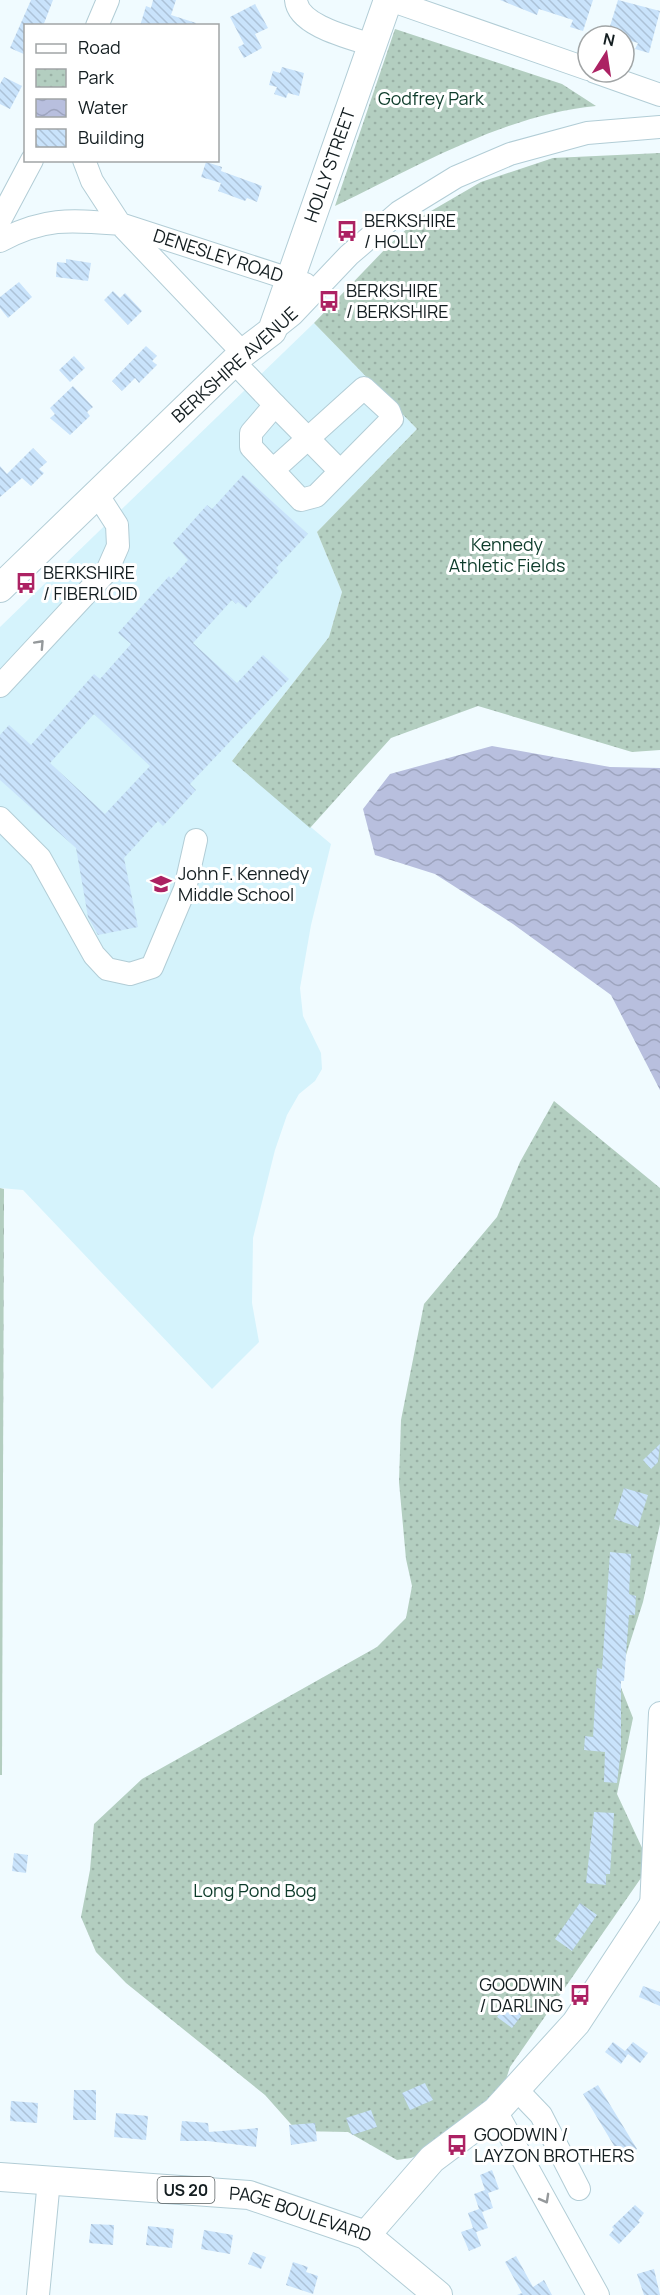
<svg xmlns="http://www.w3.org/2000/svg" width="660" height="2295" font-family="Manrope,sans-serif">
	<style>
		.built { fill: #d5f3fc }
		.cemetery { fill: url(#cemetery-stones) }
		.park { fill: url(#park-dots) }
		.water { fill: url(#water-waves) }
		.building { fill: url(#building-back-hatch); fill-rule: evenodd }
		.lines { fill: none; stroke-linecap: round; stroke-linejoin: round }
		.minor-casing { stroke: #b2cdd6; stroke-width: 24 }
		.major-casing { stroke: #b2cdd6; stroke-width: 30 }
		.minor { stroke: #fff; stroke-width: 22 }
		.major { stroke: #fff; stroke-width: 28 }
		.oneway { stroke: #95999b }
		.labels { text-anchor: middle; stroke-width: 6; stroke-linejoin: round; paint-order: stroke }
		.shield { fill: #fff; stroke: #5a6163; stroke-width: 1.5 }
		.shield-label { font-size: 16px; font-weight: bold; fill: #131d20 }
		.park-label { font-size: 18px; fill: #0d3b2a; stroke: #fff }
		.street-label { font-size: 18px; fill: #131d20; stroke: #fff }
		.poi-label { font-size: 18px; fill: #131d20; stroke: #fff; text-anchor: start }
	</style>
	<defs>
		<pattern id="cemetery-stones" width="16" height="16" patternUnits="userSpaceOnUse" patternTransform="scale(1.5)"><rect width="16" height="16" fill="#b3cec0"/><path d="M2 7V4a2 2 0 0 1 4 0v3zM10 15v-3a2 2 0 0 1 4 0v3z" fill="#99b0a5"/></pattern>
		<pattern id="park-dots" width="8" height="8" patternUnits="userSpaceOnUse" patternTransform="scale(1.5)"><rect width="8" height="8" fill="#b3cec0"/><path d="M2 2h.1M6 6h.1" fill="none" stroke="#99b0a5" stroke-width="1.8" stroke-linecap="round"/></pattern>
		<pattern id="water-waves" width="16" height="10" patternUnits="userSpaceOnUse" patternTransform="scale(1.5)"><rect width="16" height="10" fill="#b8bfde"/><path d="M0 5q4-4 8 0t8 0" fill="none" stroke="#9da4be"/></pattern>
		<pattern id="building-back-hatch" width="6" height="6" patternUnits="userSpaceOnUse" patternTransform="scale(1.5)"><rect width="6" height="6" fill="#c9e3fb"/><path d="M-1 5l2 2M0 0l6 6M5-1l2 2" fill="none" stroke="#acc2d7"/></pattern>
	</defs>
	<rect width="100%" height="100%" fill="#f0fbff"/>
	<path class="built" d="M314 323 417 429 317 532 342 592 329 637 232 761 331 844 311 925 300 988 303 1016 321 1053 322 1069 315 1081 299 1094 287 1115 275 1150 253 1238 252 1303 259 1342 212 1389 23 1190 0 1188V627Z"/>
	<path class="cemetery" d="M0 1188 4 1189 2 1775H0Z"/>
	<path class="park" d="M395 29 562 84 596 106C503 115 417 167 335 206Z
		M660 153V750L632 752 478 706 391 738 310 828 232 761 329 637 342 592 317 532 417 429 314 323 389 245 419 218 481 182 553 158Z
		M554 1101 660 1188V1524L643 1602 618 1680 633 1718 617 1794 650 1865 510 2067 494 2116 438 2147 411 2158 397 2160 348 2132 297 2131 265 2095 126 1983 96 1952 81 1917 90 1870 94 1824 142 1779 377 1647 406 1618 412 1586 406 1559 399 1482 401 1420 424 1304 497 1217 520 1162Z"/>
	<path class="water" d="M492 746 610 767 660 768V1090L611 995 513 924 435 874 375 855 363 809 390 774Z"/>
	<path class="building" d="M31 0H53L43 26H26V55L10 48Z
		M153 0H176L171 15 196 23 195 26H140L146 6 151 8Z
		M500 0H593L583 31 570 27 573 20 539 9 537 15Z
		M618 0 660 11 649 53 635 49 638 43 624 39V36H607Z
		M255 4 268 28 255 34 262 48 244 58 238 47 244 44 230 17Z
		M282 67 304 73 299 96 288 93 286 98 274 94 277 87 269 85 273 71 280 73Z
		M4 77 22 86 10 109 0 104V84Z
		M206 162 222 167 221 171 262 186 257 202 247 198 245 201 218 191 221 183 201 177Z
		M66 259 91 263 88 281 56 277 57 262 66 263Z
		M19 282 32 297 8 318 0 308V297Z
		M113 291 120 298 125 293 142 311 128 325 104 300Z
		M146 346 157 356 152 361 157 365 139 383 135 378 122 391 112 381Z
		M74 356 85 368 70 382 59 370Z
		M73 386 93 407 87 412 90 416 70 435 50 418 55 414 50 408Z
		M33 448 47 462 39 469 44 473 31 486 22 478 0 497V466L7 474Z
		M243 475 308 534 276 568 279 571 246 608 238 602 236 604 232 600 193 643 237 683 263 655 289 679 190 784 196 790 163 826 158 821 124 858 138 927 98 935 88 917 76 848 0 780V735L9 725 31 745 94 674 100 679 131 644 118 633 169 576 171 579 188 560 173 543 207 505 212 509ZM94 714 150 766 105 814 50 763Z
		M660 1444 658 1462 651 1469 643 1460Z
		M624 1488 648 1495 638 1527 614 1519Z
		M610 1552 631 1554 629 1594 636 1596 635 1615H629L624 1681H621V1750L617 1783 604 1782 605 1752 584 1750 585 1736 593 1737 597 1668 602 1669Z
		M594 1812 614 1813 610 1874H606V1885L586 1883Z
		M14 1853 28 1855 26 1873 12 1871Z
		M580 1903 597 1915 572 1951 555 1939Z
		M643 1986 660 1992V2006L639 1997Z
		M513 1996 528 2007 512 2028 497 2017Z
		M613 2042 625 2051 633 2042 648 2053 640 2063 628 2054 621 2064 605 2052Z
		M425 2083 433 2100 410 2110 402 2093Z
		M598 2085 637 2149 622 2159 583 2094Z
		M74 2090H96V2120H73Z
		M11 2101 38 2103 37 2123 10 2121Z
		M371 2110 377 2127 352 2135 346 2118Z
		M116 2113 148 2116 146 2140 114 2137Z
		M182 2121 208 2123 209 2132 258 2128 256 2147 208 2141H180Z
		M315 2123 317 2141 291 2145 289 2125Z
		M492 2170 499 2189 488 2193 493 2208 482 2212 488 2228 476 2232 481 2246 469 2251 461 2232 473 2228 468 2213 479 2209 474 2194 485 2190 480 2175Z
		M635 2205 644 2213 638 2221 640 2222 619 2244 609 2235 614 2229 612 2227Z
		M91 2224 114 2225 113 2245 89 2243Z
		M148 2226 174 2229 172 2248 146 2245Z
		M204 2230 233 2235 230 2254 201 2249Z
		M253 2252 266 2257 261 2269 248 2264Z
		M516 2256 533 2287 544 2280 552 2295H517L522 2293 505 2262Z
		M293 2262 308 2267 306 2272 318 2276 313 2294 286 2285Z
		M654 2269 660 2295H644L637 2274Z"/>
	<g class="lines">
		<defs>
			<g id="minor">
				<path d="M296 0C298 26 351 38 372 45"/>
				<path d="M390 0 588 69"/>
				<path d="M97 26 108 0"/>
				<path d="M595 72 660 95"/>
				<path id="s1" d="M84 160 92 181 120 224 305 284"/>
				<path d="M0 220 32 160"/>
				<path d="M0 241C45 217 71 220 120 224L243 353"/>
				<path d="M272 331 292 315 349 255 399 212 456 177 510 154 587 133 660 127"/>
				<path d="M234 362 275 405 251 433V447L301 500 316 496 392 419 389 411 364 388 273 470"/>
				<path d="M275 405 340 471"/>
				<path d="M0 686 107 571 118 546 117 525 97 494"/>
				<path d="M0 818 40 858 94 955 107 969 130 974 152 967 185 889 196 840"/>
				<path d="M651 1908 660 1713"/>
				<path d="M516 2089 541 2115 579 2189"/>
				<path d="M496 2111 598 2295"/>
				<path d="M38 2295 49 2180"/>
			</g>
			<g id="major">
				<path id="s2" d="M0 588 243 353 272 331 388 0"/>
				<path id="s3" d="M0 2177 249 2195 366 2235 438 2295"/>
				<path d="M366 2235 432 2159 496 2111 576 2023 660 1895"/>
			</g>
		</defs>
		<use href="#minor" class="minor-casing"/>
		<use href="#major" class="major-casing"/>
		<use href="#minor" class="minor"/>
		<use href="#major" class="major"/>
	</g>
	<defs><path id="oneway-chevron" d="M-2-3.5L2.5 0L-2 3.5" fill="none" stroke-width="1.6" stroke-linecap="round" stroke-linejoin="round" transform="scale(1.5)"/></defs>
	<g class="oneway">
		<use href="#oneway-chevron" transform="translate(40 644) rotate(-47)"/>
		<use href="#oneway-chevron" transform="translate(545 2199) rotate(61)"/>
	</g>
	<defs>
		<symbol id="bus-bare" viewBox="-9 -9 18 18"><path d="M-5-6H5V4H4V6H2V4H-2V6H-4V4H-5ZM-3.5-4V0h7V-4ZM-3.5 1.2v1.5H-2V1.2ZM2 1.2v1.5H3.5V1.2Z" fill="#ac2263" stroke="#fff" stroke-width="2.5" paint-order="stroke"/></symbol>
		<symbol id="school-bare" viewBox="-9 -9 18 18"><path d="M0-5L7-2L0 1L-7-2ZM-4 1L0 2.5L4 1V4Q0 6-4 4Z" fill="#ac2263" stroke="#fff" stroke-width="2.5" paint-order="stroke"/></symbol>
	</defs>
	<g fill-rule="evenodd">
		<use href="#bus-bare" x="332" y="216" width="30" height="30"/>
		<use href="#bus-bare" x="314" y="286" width="30" height="30"/>
		<use href="#bus-bare" x="11" y="568" width="30" height="30"/>
		<use href="#school-bare" x="146" y="869" width="30" height="30"/>
		<use href="#bus-bare" x="565" y="1980" width="30" height="30"/>
		<use href="#bus-bare" x="442" y="2130" width="30" height="30"/>
	</g>
	<g class="labels">
		<rect class="shield" x="157.5" y="2177" width="57" height="26" rx="4.5"/>
		<g class="shield-label">
			<text x="186" y="2196">US 20</text>
		</g>
		<g class="park-label">
			<text x="431" y="105">Godfrey Park</text>
			<text x="507" y="551">Kennedy<tspan x="507" dy="21">Athletic Fields</tspan></text>
			<text x="255" y="1897">Long Pond Bog</text>
		</g>
		<g class="street-label">
			<text dy="6" stroke="none"><textPath href="#s2" startOffset="550">HOLLY STREET</textPath></text>
			<text dy="6" stroke="none"><textPath href="#s1" startOffset="177">DENESLEY ROAD</textPath></text>
			<text transform="translate(235 365) rotate(-42)" y="6">BERKSHIRE AVENUE</text>
			<text dy="6" stroke="none"><textPath href="#s3" startOffset="304">PAGE BOULEVARD</textPath></text>
		</g>
		<g class="poi-label">
			<text x="364" y="227">BERKSHIRE<tspan x="364" dy="21">/ HOLLY</tspan></text>
			<text x="346" y="297">BERKSHIRE<tspan x="346" dy="21">/ BERKSHIRE</tspan></text>
			<text x="43" y="579">BERKSHIRE<tspan x="43" dy="21">/ FIBERLOID</tspan></text>
			<text x="178" y="880">John F. Kennedy<tspan x="178" dy="21">Middle School</tspan></text>
			<text x="563" y="1991" text-anchor="end">GOODWIN<tspan x="563" dy="21">/ DARLING</tspan></text>
			<text x="474" y="2141">GOODWIN /<tspan x="474" dy="21">LAYZON BROTHERS</tspan></text>
		</g>
	</g>
	<rect x="24" y="24" width="195" height="138" fill="#ffffff" stroke="#a1a5a6" stroke-width="1.5"/>
	<rect x="36" y="44" width="30" height="9" fill="#ffffff" stroke="#a1a5a6" stroke-width="1.5"/>
	<text x="78" y="54" font-size="18" fill="#131d20">Road</text>
	<rect x="36" y="69" width="30" height="18" fill="url(#park-dots)" stroke="#a1a5a6" stroke-width="1.5"/>
	<text x="78" y="84" font-size="18" fill="#131d20">Park</text>
	<rect x="36" y="99" width="30" height="18" fill="url(#water-waves)" stroke="#a1a5a6" stroke-width="1.5"/>
	<text x="78" y="114" font-size="18" fill="#131d20">Water</text>
	<rect x="36" y="129" width="30" height="18" fill="url(#building-back-hatch)" stroke="#a1a5a6" stroke-width="1.5"/>
	<text x="78" y="144" font-size="18" fill="#131d20">Building</text>
	<g transform="translate(606 54) rotate(12)"><circle r="28" fill="#ffffff" stroke="#a1a5a6" stroke-width="1.5"/>
	<path d="M0-4.5L10 22L0 15L-10 22Z" fill="#ac2263"/>
	<text y="-9" font-size="16" font-weight="bold" text-anchor="middle" fill="#131d20">N</text>
	</g>
</svg>
